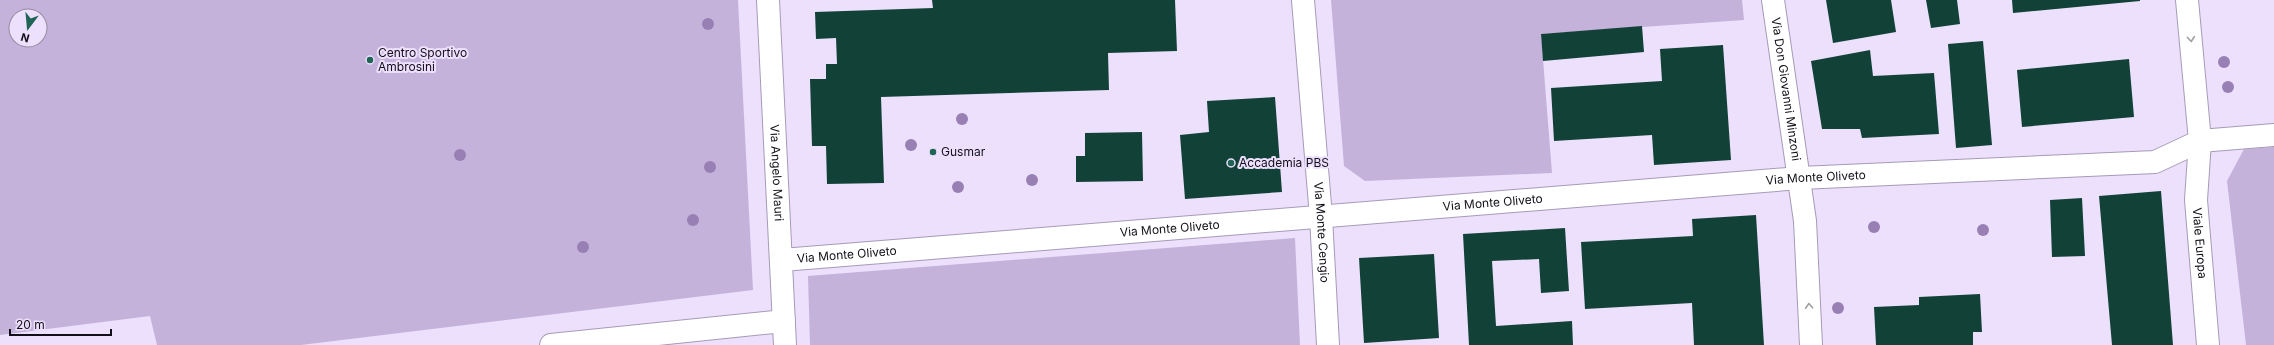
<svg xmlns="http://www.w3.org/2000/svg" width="2274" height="345" font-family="Inter,sans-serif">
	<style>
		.green { fill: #c4b2db; fill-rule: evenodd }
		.building { fill: #124237 }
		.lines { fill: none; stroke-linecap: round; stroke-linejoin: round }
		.minor-casing { stroke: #a69bb6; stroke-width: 24 }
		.minor { stroke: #fff; stroke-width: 22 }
		.tree { fill: #9980b4 }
		.oneway { stroke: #a19fa3 }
		.poi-dot { fill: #1f6455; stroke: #ece0fd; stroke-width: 1.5 }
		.labels { text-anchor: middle; stroke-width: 4; stroke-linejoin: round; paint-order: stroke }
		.poi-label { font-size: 12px; fill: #130f18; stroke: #ece0fd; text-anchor: start }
		.street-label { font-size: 12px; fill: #130f18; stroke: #ece0fd }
	</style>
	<rect width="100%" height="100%" fill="#ece0fd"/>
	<path class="green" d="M0 0H738L753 290 301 345H157L150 316 0 335ZM16 16H40V40H16Z
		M1331 0H1742L1744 20 1541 34 1552 173 1365 181 1344 166Z
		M2274 147V345H2246L2227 181 2244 149Z
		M1295 238 1300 345H810L808 276Z"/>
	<path class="building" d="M932 0H1175L1177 51 1108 53 1109 90 881 97 884 183 827 184 826 146H812L810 79H826V64H837L836 38 816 39 815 12 933 8Z
		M1826 0H1891L1896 32 1833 43Z
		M1926 0H1957L1960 24 1931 28Z
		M2012 0H2140V1L2013 13Z
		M1642 26 1644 52 1543 61 1541 34Z
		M1983 41 1992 145 1956 148 1948 44Z
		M1723 45 1731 160 1654 165 1652 135 1554 141 1551 88 1662 81 1660 49Z
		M1870 50 1873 76 1934 73 1939 134 1862 138 1860 129H1822L1811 61Z
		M2129 59 2134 117 2022 127 2017 70Z
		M1275 97 1282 192 1185 199 1180 135 1209 132 1207 101Z
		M1142 132 1143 181 1076 182V156H1085V133Z
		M2161 191 2173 345H2112L2099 196Z
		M2082 198 2085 256 2052 257 2050 200Z
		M1756 215 1764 345H1694L1692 303 1585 309 1581 242 1693 236 1692 219Z
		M1565 228 1569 291 1541 293 1539 259 1492 261 1496 326 1572 321 1573 345H1469L1463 234Z
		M1434 254 1439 338 1364 343 1359 258Z
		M1980 294 1982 332H1973V345H1876L1874 307 1919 305V297Z"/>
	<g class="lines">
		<defs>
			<g id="minor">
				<path id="s1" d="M768 0 785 345"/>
				<path id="s2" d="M1303 0 1321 217 1328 345"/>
				<path id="s3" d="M1773 0 1805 221 1811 345"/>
				<path id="s4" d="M2187 0 2200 141 2196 200 2208 345"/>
				<path id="s5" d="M782 260 1800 178 2155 162 2200 141 2274 135"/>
				<path d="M551 345 784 321"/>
			</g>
		</defs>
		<use href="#minor" class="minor-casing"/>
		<use href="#minor" class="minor"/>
	</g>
	<g class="tree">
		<circle cx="708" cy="24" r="6"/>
		<circle cx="2224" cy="62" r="6"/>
		<circle cx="2228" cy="87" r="6"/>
		<circle cx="962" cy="119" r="6"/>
		<circle cx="911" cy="145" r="6"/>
		<circle cx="460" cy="155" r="6"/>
		<circle cx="710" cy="167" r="6"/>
		<circle cx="1032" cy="180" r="6"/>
		<circle cx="958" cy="187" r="6"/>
		<circle cx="693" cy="220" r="6"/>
		<circle cx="1874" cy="227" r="6"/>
		<circle cx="1983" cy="230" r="6"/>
		<circle cx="583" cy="247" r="6"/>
		<circle cx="1838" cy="308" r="6"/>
	</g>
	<defs><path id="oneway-chevron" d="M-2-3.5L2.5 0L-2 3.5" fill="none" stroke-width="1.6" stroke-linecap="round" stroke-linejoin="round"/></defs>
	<g class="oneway">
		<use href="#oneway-chevron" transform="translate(2191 39) rotate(85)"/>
		<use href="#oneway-chevron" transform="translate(1809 306) rotate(-93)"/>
	</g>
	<g class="poi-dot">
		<circle cx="370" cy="60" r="4"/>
		<circle cx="933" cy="152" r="4"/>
		<circle cx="1231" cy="163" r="4"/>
	</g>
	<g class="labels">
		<g class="poi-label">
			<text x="378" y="57">Centro Sportivo<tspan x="378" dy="14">Ambrosini</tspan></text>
			<text x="941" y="156">Gusmar</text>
			<text x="1239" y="167">Accademia PBS</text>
		</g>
		<g class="street-label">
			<text dy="4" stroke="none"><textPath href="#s3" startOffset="90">Via Don Giovanni Minzoni</textPath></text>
			<text dy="4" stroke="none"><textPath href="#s1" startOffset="173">Via Angelo Mauri</textPath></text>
			<text dy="4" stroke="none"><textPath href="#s5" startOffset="1037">Via Monte Oliveto</textPath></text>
			<text dy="4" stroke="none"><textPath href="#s5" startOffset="713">Via Monte Oliveto</textPath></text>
			<text dy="4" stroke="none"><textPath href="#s5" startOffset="389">Via Monte Oliveto</textPath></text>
			<text dy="4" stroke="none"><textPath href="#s2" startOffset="233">Via Monte Cengio</textPath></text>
			<text dy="4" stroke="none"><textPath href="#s4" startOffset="244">Viale Europa</textPath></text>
			<text dy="4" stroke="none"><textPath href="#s5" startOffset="65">Via Monte Oliveto</textPath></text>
		</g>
	</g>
	<g transform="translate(28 28) rotate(196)"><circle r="19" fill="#ece0fd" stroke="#958ca1"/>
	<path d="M0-3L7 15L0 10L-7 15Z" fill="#1f6455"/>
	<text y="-6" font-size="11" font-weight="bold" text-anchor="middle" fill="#130f18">N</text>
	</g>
	<path d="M10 329v6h101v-6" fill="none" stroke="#130f18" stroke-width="2"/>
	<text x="16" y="329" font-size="12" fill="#130f18" stroke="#ece0fd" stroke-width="3" paint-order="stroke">20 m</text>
</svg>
